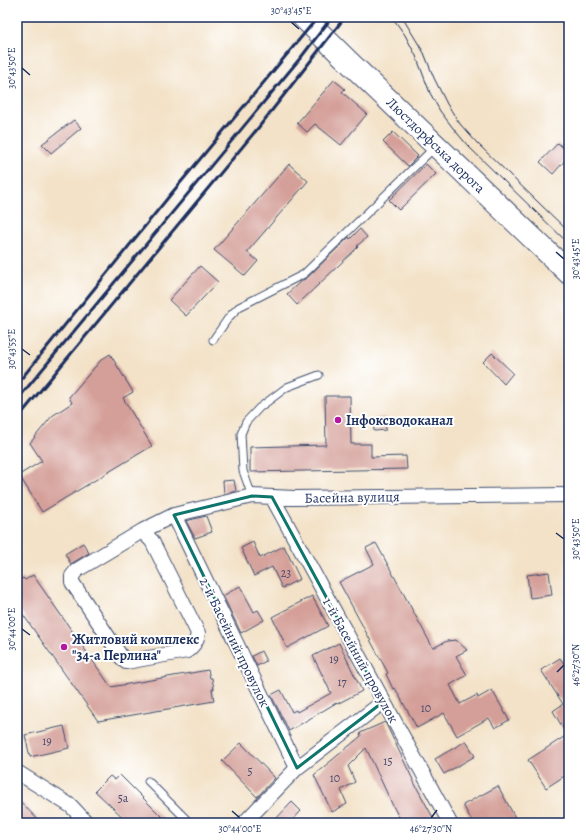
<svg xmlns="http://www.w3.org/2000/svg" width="586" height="840" font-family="Alegreya,serif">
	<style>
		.building { fill: #d49f98 }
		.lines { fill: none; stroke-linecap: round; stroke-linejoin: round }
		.lane-casing { stroke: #3b4a6e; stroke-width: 9 }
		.street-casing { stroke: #3b4a6e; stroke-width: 16 }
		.primary-casing { stroke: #3b4a6e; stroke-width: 24 }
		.lane { stroke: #fff; stroke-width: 7 }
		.street { stroke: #fff; stroke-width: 14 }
		.primary { stroke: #fff; stroke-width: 22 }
		.tram { stroke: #1b2f5e; stroke-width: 1 }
		.rail { stroke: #1b2f5e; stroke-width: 3 }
		.marked { fill: none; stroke: #0f766e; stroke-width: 3; stroke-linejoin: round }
		.ticks { fill: none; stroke: #1b2f5e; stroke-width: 1.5 }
		.poi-dot { fill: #b5179e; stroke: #fff; stroke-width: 1.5 }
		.labels { text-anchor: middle; stroke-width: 4; stroke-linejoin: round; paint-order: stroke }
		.number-label { font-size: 12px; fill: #494b6c }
		.street-label { font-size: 14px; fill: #1b2f5e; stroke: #fff }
		.poi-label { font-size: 14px; font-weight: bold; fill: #1b2f5e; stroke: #fff; text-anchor: start }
		.neatline { fill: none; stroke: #1b2f5e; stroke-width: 1.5 }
		.ticks-label { font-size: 10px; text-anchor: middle; fill: #1b2f5e }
	</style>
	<rect width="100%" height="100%" fill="#fff"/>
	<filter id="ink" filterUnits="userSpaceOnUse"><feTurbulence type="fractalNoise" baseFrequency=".025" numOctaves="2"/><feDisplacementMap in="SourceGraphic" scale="8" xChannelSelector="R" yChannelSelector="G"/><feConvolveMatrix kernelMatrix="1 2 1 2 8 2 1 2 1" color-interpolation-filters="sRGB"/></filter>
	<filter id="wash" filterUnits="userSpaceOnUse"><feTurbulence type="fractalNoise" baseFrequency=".012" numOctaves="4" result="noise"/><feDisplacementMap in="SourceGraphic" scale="16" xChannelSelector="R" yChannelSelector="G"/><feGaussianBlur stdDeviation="0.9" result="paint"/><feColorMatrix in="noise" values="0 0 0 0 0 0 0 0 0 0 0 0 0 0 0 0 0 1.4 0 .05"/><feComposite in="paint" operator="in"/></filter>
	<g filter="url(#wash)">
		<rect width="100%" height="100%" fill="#f3e2c8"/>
		<g id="blocks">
			<path class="building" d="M334 80 345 89 342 92 367 114 341 145 315 124 307 132 297 123Z
				M74 120 81 128 51 153 42 144Z
				M393 132 418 156 408 166 383 142Z
				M558 143 569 153V156L553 174 540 162Z
				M289 164 308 181 247 252 258 261 245 276 214 250Z
				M426 164 436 174 399 210 389 200Z
				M360 229 367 237 357 246 358 247 297 305 287 294 301 281 307 278 349 237 350 239Z
				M200 266 218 282 186 316 169 300Z
				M492 353 513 373 504 384 483 362Z
				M110 354 133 392 123 398 152 446 42 512 19 475 42 461 30 443 52 416 72 403 69 397 101 360Z
				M325 396H350L351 444H371V457L406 456 407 469 250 472V447L326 445Z
				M385 417 386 430 374 431 373 419Z
				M234 480 236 491 224 494 223 481Z
				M206 516 212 532 195 538 186 521Z
				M253 542 260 558 284 546 300 579 282 588 272 567 254 576 241 548Z
				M83 543 89 553 71 564 65 554Z
				M376 543 433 648 447 641 456 640 467 650 456 656 467 675 450 685 460 704 477 695 478 698 492 690 509 720 495 728 489 718 457 736 444 713 417 728 395 688 393 689 386 674 388 673 339 582 374 564 366 548Z
				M549 572 552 595 530 598 527 575Z
				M33 575 111 687 208 670 210 678H212L214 689H212L214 701 98 721 17 606V582L23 578 25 580Z
				M240 586 254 612 258 610 264 620 241 633 223 596Z
				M312 596 328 626 287 648 272 617Z
				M339 643 362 691 337 704 336 703 289 731 271 695 281 690 292 712 296 710 297 712 331 693 313 656Z
				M261 651 266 661 257 666 252 656Z
				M560 658 569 671V773L546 788 528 760 567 735 553 711 563 704 541 670Z
				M385 722 417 788 436 823H402L393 806 366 748 348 766 355 782 341 790 347 804 332 812 314 775 361 736 360 733Z
				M64 726 69 748 30 757 25 735Z
				M466 741 475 756 444 774 435 759Z
				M241 743 275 778 257 797 222 761Z
				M120 775 168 823H129L95 791 110 776 115 780Z
				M498 786 518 823H473L463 805Z
				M17 798 41 823H17Z
				M292 802 301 811 290 823H272Z"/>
		</g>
	</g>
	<g filter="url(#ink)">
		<use href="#blocks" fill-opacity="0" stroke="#3b4a6e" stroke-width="1"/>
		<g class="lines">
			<defs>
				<path id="lane" d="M213 340 229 317 239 307 304 274 435 147
					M252 496 243 471 241 434 246 422 259 408 287 387 319 375
					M148 781 190 823"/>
				<path id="street" d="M272 497 450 823
					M174 515 297 768
					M142 531 152 541 198 633C197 641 194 645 187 651L126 662 122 658 72 582V576L77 570 142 531 174 515 252 496 295 498 569 495
					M17 772 71 806 87 823
					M244 823 297 768 383 702"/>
				<path id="primary" d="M303 17 352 65 569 273"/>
			</defs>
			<use href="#lane" class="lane-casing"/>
			<use href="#street" class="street-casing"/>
			<use href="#primary" class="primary-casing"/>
			<use href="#lane" class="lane"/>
			<use href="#street" class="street"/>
			<use href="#primary" class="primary"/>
			<path class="tram" d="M392 17 405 35 416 56 430 93 440 111 453 128 468 146 569 244
				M402 17 424 53 434 78 447 104 460 124 477 143 569 232"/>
			<path class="rail" d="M255 132 345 17
				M17 384 171 194 318 17
				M17 400 302 56 332 17
				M17 419 258 128"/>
		</g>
	</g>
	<path class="marked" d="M252 496 272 497 383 702 297 768 174 515Z"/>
	<path class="ticks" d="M291 22 299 29M22 68 30 75M556 252 564 259M22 349 30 355M556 533 564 539M22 629 30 635M557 672 564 665M232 811 240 818M431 818 437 810"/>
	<g class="poi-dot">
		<circle cx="338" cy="420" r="4"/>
		<circle cx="64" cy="647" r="4"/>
	</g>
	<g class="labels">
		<g class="number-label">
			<text x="286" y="577">23</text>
			<text x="334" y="663">19</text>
			<text x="342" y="686">17</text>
			<text x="426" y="712">10</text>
			<text x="47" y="745">19</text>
			<text x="388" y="765">15</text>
			<text x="250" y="775">5</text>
			<text x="335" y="782">10</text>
			<text x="123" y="802">5а</text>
		</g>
		<g class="street-label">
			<text transform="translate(436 145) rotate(44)" y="5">Люстдорфська дорога</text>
			<text transform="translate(352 497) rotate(-1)" y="5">Басейна вулиця</text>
			<text transform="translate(235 642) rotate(64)" y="5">2-й Басейний провулок</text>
			<text transform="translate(361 660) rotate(61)" y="5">1-й Басейний провулок</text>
		</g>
		<g class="poi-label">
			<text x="346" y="425">Інфоксводоканал</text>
			<text x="72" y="644">Житловий комплекс<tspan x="72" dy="16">"34-а Перлина"</tspan></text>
		</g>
	</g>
	<rect width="586" height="840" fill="none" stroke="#fff" stroke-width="44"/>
	<rect x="22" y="22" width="542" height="796" class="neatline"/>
	<g class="ticks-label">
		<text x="291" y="14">30°43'45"E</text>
		<text transform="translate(11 68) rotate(-90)" y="4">30°43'50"E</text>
		<text transform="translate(575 259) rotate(-90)" y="4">30°43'45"E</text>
		<text transform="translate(11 349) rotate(-90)" y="4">30°43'55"E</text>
		<text transform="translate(575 539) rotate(-90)" y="4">30°43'50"E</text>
		<text transform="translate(11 629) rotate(-90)" y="4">30°44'00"E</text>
		<text transform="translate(575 665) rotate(-90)" y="4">46°27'30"N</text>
		<text x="240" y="832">30°44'00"E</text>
		<text x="431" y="832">46°27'30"N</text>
	</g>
</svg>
